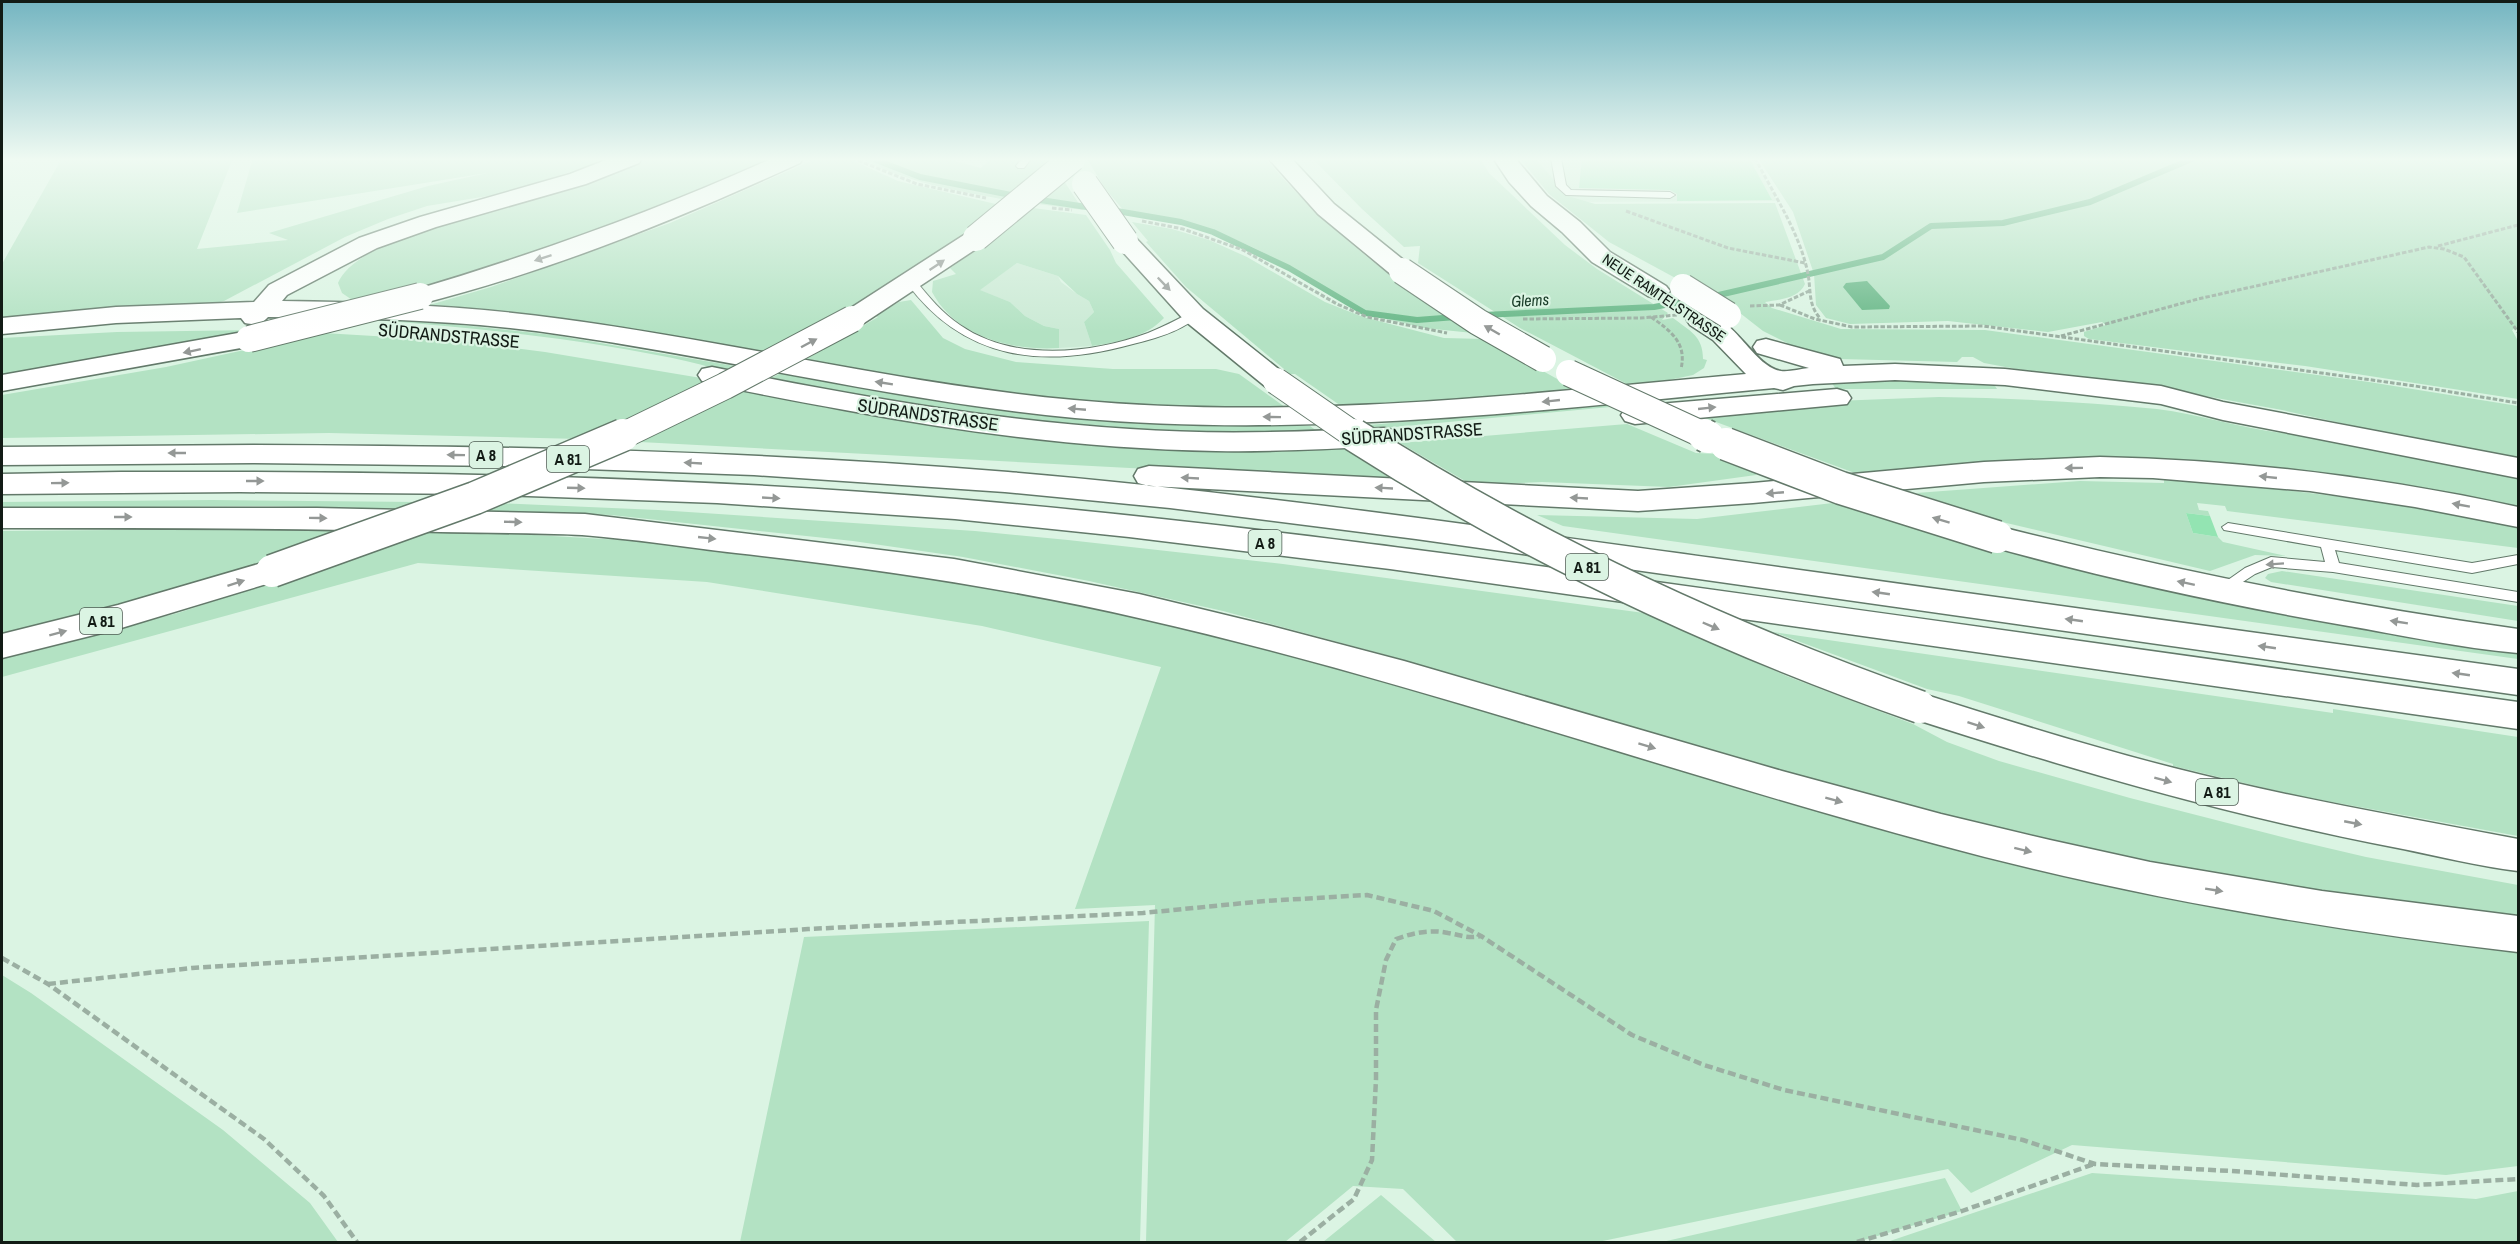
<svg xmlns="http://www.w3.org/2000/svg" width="2520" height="1244" font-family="'Archivo Narrow',sans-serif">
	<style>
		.built { fill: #cbead5 }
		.green { fill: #b3e2c3 }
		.water { fill: #67b787 }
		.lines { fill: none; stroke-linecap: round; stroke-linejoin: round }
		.stream { stroke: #67b787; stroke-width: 6 }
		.building { fill: #93e4b2 }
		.lane-casing { stroke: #63796a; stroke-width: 2 }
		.secondary-casing { stroke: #63796a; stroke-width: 3 }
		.highway-casing { stroke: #63796a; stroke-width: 3 }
		.path-far1 { stroke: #9bafa2; stroke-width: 3; stroke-dasharray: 4.5 2; stroke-linecap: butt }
		.path { stroke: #9bafa2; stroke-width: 4.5; stroke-dasharray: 8 4; stroke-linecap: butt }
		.lane { fill: #fff; fill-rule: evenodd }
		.secondary { fill: #fff; fill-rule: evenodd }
		.highway { fill: #fff; fill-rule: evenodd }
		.secondary-bridge-casing { stroke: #63796a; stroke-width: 28; stroke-linecap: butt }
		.highway-bridge-far1-casing { stroke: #63796a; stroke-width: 28; stroke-linecap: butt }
		.highway-bridge-casing { stroke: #63796a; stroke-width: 35; stroke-linecap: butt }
		.secondary-bridge { stroke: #fff; stroke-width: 26 }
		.highway-bridge-far1 { stroke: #fff; stroke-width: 26 }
		.highway-bridge { stroke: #fff; stroke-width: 32 }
		.oneway { fill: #949896 }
		.labels { text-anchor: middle; stroke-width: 4.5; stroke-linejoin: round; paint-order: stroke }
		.far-street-label { font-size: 15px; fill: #121b15; stroke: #dbf4e3 }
		.far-water-label { font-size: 16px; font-style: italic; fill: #183b27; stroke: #dbf4e3 }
		.shield { fill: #dbf4e3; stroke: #4e5c53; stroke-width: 1.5 }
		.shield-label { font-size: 16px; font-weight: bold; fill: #121b15 }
		.street-label { font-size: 18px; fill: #121b15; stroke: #dbf4e3 }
	</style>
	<rect width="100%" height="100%" fill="#dbf4e3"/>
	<path class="built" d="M1522 158H1754L1777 201 1564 202Z
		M1017 263 1058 276 1061 282 1077 294 1089 301 1094 312 1084 322 1092 346 1059 348V329L1044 326 1025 316 1010 302 979 290Z"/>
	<path class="green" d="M62 158H233L197 249 288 240 269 233 428 186 487 173 237 213 253 158H612L506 193 427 206 388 219 345 237 224 301 209 305 2 319V264Z
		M642 158H782L551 251 361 306 342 293 338 283C357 235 522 200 573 183 596 176 619 166 642 158Z
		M818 158H847L898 181 1000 205 964 233 966 235 855 307 851 306 765 354 426 306 491 287 670 223Z
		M860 158H943L981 168 991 158H1053L1007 200C957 191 905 182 860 158Z
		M1090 158H1265C1318 220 1380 270 1447 317 1425 318 1384 320 1364 311 1326 295 1291 265 1252 247 1211 227 1169 217 1124 211L1104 187 1089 162Z
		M1312 158H1480L1489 173 1565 245 1597 269 1668 313 1662 320 1673 318C1690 331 1703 336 1703 359L1707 360 1704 368 1693 375 1669 380 1627 384 1520 328 1418 263 1420 246 1404 247 1362 209Z
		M1535 158 1568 196 1595 204 1775 203 1805 284C1799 298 1779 300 1765 302L1772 308 1841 329 1985 330 2369 382 2518 406V462L2282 410 2189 393 2059 377 1984 363 1973 357H1962L1957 362 1840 359 1819 356 1785 346 1787 343 1763 331 1740 313 1609 242 1549 194 1520 159Z
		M1758 158H2518V327L2512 330 2518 341V399L2305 366 2089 339 2084 336V332L2106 325 2102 322 2048 332 1948 321 1850 324 1826 318 1816 305 1814 274 1793 212Z
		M1064 181 1083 210 1038 204Z
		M1033 208 1086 215 1110 250 1116 263 1164 318C1145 338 1118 342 1092 346L1084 322 1094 312 1089 301 1077 294 1058 276 1017 263 980 290 1010 302 1025 316 1044 326 1059 329V348C1012 351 956 337 932 292L933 281 956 274 950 268 988 242H990Z
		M1132 222 1172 229 1209 240 1247 257 1325 302 1363 317 1444 338 1485 339 1577 390 1344 408 1295 374H1290L1186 287 1146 242 1148 241Z
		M911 300 943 338 965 349 1016 362 1113 369H1216L1239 374 1289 410C1198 408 1106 405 1016 394 945 385 875 372 805 360L878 317 875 316 899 302Z
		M1366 314 1417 320 1450 319 1473 333 1424 328Z
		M388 317 554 335 740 367 729 373C691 360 652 354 612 347 533 334 454 326 374 320Z
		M257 330 80 367 2 379V338L117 332Z
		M323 333 459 341 545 352 713 380 581 439 329 433 2 438V395L166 367Z
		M783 372 1208 424 1310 426 1327 438 1072 430 763 382Z
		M1890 380 1993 383 1997 389H1836L1831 382Z
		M750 388 897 415 1338 444 1396 482 640 442Z
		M1939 397C2011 398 2085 402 2157 409 2199 414 2239 428 2282 433 2294 435 2306 434 2318 436 2385 446 2452 462 2518 477V511L2451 496 2263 471 1863 476 1697 415 1835 401Z
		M1604 405 1610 407 1374 429 1368 425Z
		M1627 424 1696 453 1718 454 1757 470 1756 475 1669 487 1542 482 1472 485 1400 443Z
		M2164 480C2284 487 2401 503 2518 527V548L2227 511 2225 506 2197 503 2199 510 2208 511 2210 516 2186 513 2193 533 2218 537 2223 542 2286 556 2255 555 2210 571 1998 521 1916 493 2080 481 2164 483Z
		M212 500 418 502 412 509 268 506 2 508V502Z
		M1841 502C1964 538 2088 574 2214 601 2315 622 2417 638 2518 654V659L1563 526 1537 515 1697 519Z
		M495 503 658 510 975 531 1068 540 1283 564 1644 613 1789 677 1913 724 1947 742 1999 761 2130 798 2302 842 2366 857 2518 885V916L2361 899 2155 866 1928 814 1390 656 1223 611 1089 581 963 557 853 541 611 515 477 511Z
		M228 529 352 531C238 573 121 610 2 634V531Z
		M423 532H481L657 542 839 563 1030 595 1186 629 2402 933 2518 947V1166L2446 1175 2072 1145 1971 1193 1948 1169 1598 1242H1457L1403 1189 1353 1186 1285 1242H1146L1155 905 1075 909 1161 667 982 626 707 582 418 563 2 677V658L178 613Z
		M2282 571 2518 606V621L2271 582 2265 578 2268 574Z
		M1773 632 2333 713V709L2518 737V836L2294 795 2173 766V764L1959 696 1927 689Z
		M1149 921 1140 1242H740L804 937Z
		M2 975 31 993 223 1130 310 1203 338 1242H2Z
		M2092 1173 2476 1199 2518 1191V1242H1887Z
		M1945 1178 1962 1211 1857 1242H1662Z
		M1381 1195 1436 1242H1323Z"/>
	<path class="water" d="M1867 281 1890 306 1889 309 1862 310 1843 287 1846 283Z"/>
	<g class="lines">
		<path class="stream" d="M871 158 920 177 1016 196
			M1034 199 1093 208
			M1111 210 1181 222 1213 232 1289 268 1365 313 1417 320 1456 317
			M1710 297 1883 257 1931 226 2003 223 2090 202 2194 158
			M1483 315 1654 307 1692 300"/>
	</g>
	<path class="building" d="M1582 158H1749L1772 200 1677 201V194L1670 190 1579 188Z
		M2186 513 2210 516 2218 537 2193 533Z"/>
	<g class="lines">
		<defs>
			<path id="lane" d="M1022 158H1032L1024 168H1018L1016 166Z
				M1551 158H1561L1566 185 1571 190 1670 192 1675 195 1670 198 1566 195 1556 186Z
				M911 279 915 280C929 297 942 313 960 325 1013 362 1091 354 1148 333 1163 327 1176 320 1190 313L1194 312 1199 315C1183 331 1154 339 1133 344 1043 369 964 361 906 282Z
				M2228 523 2472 563 2518 555V564L2472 573 2335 550 2339 563 2518 592V602L2333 572 2272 567 2255 574 2223 595 2216 590 2218 587 2245 568 2271 557 2325 562 2321 547 2224 530 2222 527Z"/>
			<path id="secondary" d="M611 158H642L639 163 586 184 436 227 377 248 287 295 282 301C375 302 470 306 562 319 734 342 902 384 1074 400 1299 421 1523 394 1746 374L1713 340 1690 325 1686 319 1690 313C1730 303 1750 366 1781 371 1789 372 1800 369 1809 368L1757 353 1753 347 1757 341 1766 339 1840 359 1843 366 1895 364 2005 369 2161 386 2223 402 2518 458V478L2223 420 2161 404 2005 385 1895 380 1813 384 1794 386 1783 390 1774 388C1541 410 1309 439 1075 418 903 402 735 360 564 335 467 320 367 318 268 317 261 325 255 325 245 323L241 318 116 323 2 334V318L116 307 254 302 269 285 359 238 420 217 570 174Z
				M1493 158H1515L1547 196 1580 222 1610 252 1666 286 1670 291 1666 296 1657 299 1648 296 1592 262 1562 232 1531 206 1509 182Z
				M712 367C850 395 989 420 1130 429 1215 435 1299 432 1384 428L1394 430 1398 437 1394 444 1384 446C1328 449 1272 452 1216 451 1091 449 967 433 845 410 797 401 749 393 702 381L698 375 702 369Z
				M1837 389 1847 392 1851 398 1847 404 1635 424 1625 421 1621 415 1625 409 1635 406Z"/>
			<path id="highway" d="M773 158H803L800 163C678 219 551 271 420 304L411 301 407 296 411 291C535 254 656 211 773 158Z
				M1268 158H1291L1334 204 1411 266 1415 271 1411 276 1402 279 1393 276 1318 214Z
				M976 231 985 233 988 238 985 243 861 325 852 327 843 325 839 319 843 313 967 233Z
				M1125 234 1134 236 1203 309 1286 375 1290 381 1286 387 1276 389 1266 387 1185 321 1113 241 1116 236Z
				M249 331 258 333 262 339 258 345 2 391V375Z
				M253 445C505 446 757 451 1008 472 1244 492 1478 526 1713 558 1981 595 2250 632 2518 669V695L1416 539 1170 508 1005 492 754 475 504 466 253 463 2 465V447Z
				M2100 457C2241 460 2380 477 2518 507V527L2415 507 2310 491 2153 478 2100 477 1984 482 1753 503 1638 511 1149 486 1138 483 1134 476 1138 469 1149 466 1638 491 1753 483 1984 462Z
				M121 472C400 471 678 476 956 499 1186 518 1414 549 1642 580 1934 620 2226 662 2518 702V729L1390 569 1129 537 955 519 717 503 478 494 240 492 2 494V474Z
				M2 508H317L585 514 954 559 1139 594 1271 626 1404 661 1782 771 1941 814 2050 840 2150 862 2322 891 2518 916V952C2322 929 2127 896 1936 844 1671 773 1411 680 1143 619 1009 588 872 568 736 553 685 547 633 539 582 535 535 533 487 533 440 532 294 528 148 528 2 528Z
				M1997 526C2169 570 2342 604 2518 629V653C2460 648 2401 635 2343 625 2223 604 2103 578 1986 545L1981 537 1986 529Z
				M272 560 283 563 288 571 283 579 118 629 2 658V634L118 605Z
				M1920 693C2004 720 2088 746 2174 768 2287 797 2403 817 2518 839V871C2478 866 2438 856 2398 848 2231 816 2069 769 1908 717L1903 707 1908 697Z"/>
		</defs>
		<use href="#lane" class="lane-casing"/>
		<use href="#secondary" class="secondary-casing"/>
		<use href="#highway" class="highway-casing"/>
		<path class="path-far1" d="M852 158 917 184 986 198
			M1755 158C1774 195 1800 233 1808 274 1811 290 1808 305 1820 318
			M1052 208 1072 210
			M1626 211 1728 248 1805 263
			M1142 221 1183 229 1243 250 1337 304 1367 317 1447 333
			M2438 246 2518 225
			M1780 305 1815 319 1852 327 1983 326 2415 386 2518 403
			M1750 306 1779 305 1809 291
			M1651 317C1671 331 1687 343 1681 369
			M1523 319 1640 318 1677 315
			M2061 336 2198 299 2429 247 2444 249 2464 257 2518 332"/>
		<path class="path" d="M2 958 48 984 264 1139 324 1196 357 1242
			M48 984 192 968 808 929 1143 913 1265 901 1367 895 1434 911 1481 936 1632 1035 1704 1065 1784 1090 2023 1140 2095 1164 2232 1171 2417 1185 2518 1179
			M1300 1242 1354 1199 1372 1160 1376 1079V1010L1386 960 1396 939C1413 933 1430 929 1448 933 1461 935 1468 939 1481 936
			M1857 1242 1962 1211 2094 1164"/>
		<use href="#lane" class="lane"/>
		<use href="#secondary" class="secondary"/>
		<use href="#highway" class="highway"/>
		<defs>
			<path id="secondary-bridge" d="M1683 287 1728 315"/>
			<path id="highway-bridge-far1" d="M1085 184 1125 241
				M976 238 1073 158
				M1402 271 1478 322 1543 359
				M249 339 420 296
				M1569 373 1708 437
				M1276 381 1357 437
				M620 437 725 386 852 319"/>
			<path id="highway-bridge" d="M1354 435C1532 549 1721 637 1920 707
				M1704 435 1708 437
				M1726 444 1841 488 1997 537
				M272 571 475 498 623 435"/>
		</defs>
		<use href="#secondary-bridge" class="secondary-bridge-casing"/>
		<use href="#highway-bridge-far1" class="highway-bridge-far1-casing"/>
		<use href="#highway-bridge" class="highway-bridge-casing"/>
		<use href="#secondary-bridge" class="secondary-bridge"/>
		<use href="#highway-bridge-far1" class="highway-bridge-far1"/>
		<use href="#highway-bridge" class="highway-bridge"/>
	</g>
	<defs><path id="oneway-solid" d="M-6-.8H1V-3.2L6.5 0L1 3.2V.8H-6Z" transform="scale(1.5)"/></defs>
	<g class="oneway">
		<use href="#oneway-solid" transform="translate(543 258) rotate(162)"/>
		<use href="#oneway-solid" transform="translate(937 265) rotate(-34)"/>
		<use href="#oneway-solid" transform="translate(1164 284) rotate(46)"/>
		<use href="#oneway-solid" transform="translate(1492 330) rotate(-150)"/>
		<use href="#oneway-solid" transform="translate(809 343) rotate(-28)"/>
		<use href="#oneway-solid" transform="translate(192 351) rotate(168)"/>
		<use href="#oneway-solid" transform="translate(884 383) rotate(-171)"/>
		<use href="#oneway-solid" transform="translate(1551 401) rotate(174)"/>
		<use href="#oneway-solid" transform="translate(1707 408) rotate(-6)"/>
		<use href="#oneway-solid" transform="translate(1077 409) rotate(-175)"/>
		<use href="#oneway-solid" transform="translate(1272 417) rotate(-179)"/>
		<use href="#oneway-solid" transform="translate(177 453) rotate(180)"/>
		<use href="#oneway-solid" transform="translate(456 455) rotate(-179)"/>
		<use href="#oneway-solid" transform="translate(693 463) rotate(-177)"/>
		<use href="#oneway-solid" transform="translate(2074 468) rotate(179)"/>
		<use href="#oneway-solid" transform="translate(2268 477) rotate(-174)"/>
		<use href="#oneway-solid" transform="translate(1190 478) rotate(-177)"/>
		<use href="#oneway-solid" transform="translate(255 481)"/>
		<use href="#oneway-solid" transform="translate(60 483) rotate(-1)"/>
		<use href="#oneway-solid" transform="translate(576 488) rotate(2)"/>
		<use href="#oneway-solid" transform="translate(1384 488) rotate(-177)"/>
		<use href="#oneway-solid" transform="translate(1775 493) rotate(175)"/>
		<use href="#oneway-solid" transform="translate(771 498) rotate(3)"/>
		<use href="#oneway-solid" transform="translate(1579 498) rotate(-177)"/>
		<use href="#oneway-solid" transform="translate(2461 505) rotate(-170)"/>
		<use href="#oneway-solid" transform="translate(123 517)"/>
		<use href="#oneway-solid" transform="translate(318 518) rotate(1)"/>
		<use href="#oneway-solid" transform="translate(1941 520) rotate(-163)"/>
		<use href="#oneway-solid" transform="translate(513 522) rotate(2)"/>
		<use href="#oneway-solid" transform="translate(707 538) rotate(6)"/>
		<use href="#oneway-solid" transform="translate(2275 564) rotate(176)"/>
		<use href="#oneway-solid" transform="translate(236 583) rotate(-18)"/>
		<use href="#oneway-solid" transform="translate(2186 583) rotate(-168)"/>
		<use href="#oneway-solid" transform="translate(1881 593) rotate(-172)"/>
		<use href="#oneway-solid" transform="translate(2074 620) rotate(-172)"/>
		<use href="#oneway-solid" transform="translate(2399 622) rotate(-171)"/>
		<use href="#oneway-solid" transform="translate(1711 626) rotate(23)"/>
		<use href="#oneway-solid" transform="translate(58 633) rotate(-15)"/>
		<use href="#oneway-solid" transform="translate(2267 647) rotate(-172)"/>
		<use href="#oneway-solid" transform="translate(2461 674) rotate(-172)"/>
		<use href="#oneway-solid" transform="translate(1976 725) rotate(18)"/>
		<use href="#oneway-solid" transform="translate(1647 746) rotate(17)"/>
		<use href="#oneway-solid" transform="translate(2163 780) rotate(15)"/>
		<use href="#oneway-solid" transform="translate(1834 800) rotate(15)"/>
		<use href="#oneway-solid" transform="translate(2353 823) rotate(11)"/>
		<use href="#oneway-solid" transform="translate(2023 850) rotate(14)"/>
		<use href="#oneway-solid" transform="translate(2214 890) rotate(9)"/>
	</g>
	<linearGradient id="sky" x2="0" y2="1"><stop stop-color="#74b5c1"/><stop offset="0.48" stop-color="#effaf2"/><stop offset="1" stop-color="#effaf2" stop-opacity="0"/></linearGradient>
	<rect width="2520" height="332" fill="url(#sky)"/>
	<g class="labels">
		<g class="far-street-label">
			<text transform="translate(1664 298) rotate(34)" y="5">NEUE RAMTELSTRASSE</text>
		</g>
		<g class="far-water-label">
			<text transform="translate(1530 300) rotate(-3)" y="6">Glems</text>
		</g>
		<g class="shield">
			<rect x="469.5" y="442" width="33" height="26" rx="4.5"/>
			<rect x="547" y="446" width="42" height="26" rx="4.5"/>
			<rect x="1248.5" y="530" width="33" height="26" rx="4.5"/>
			<rect x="1566" y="554" width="42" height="26" rx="4.5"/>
			<rect x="80" y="608" width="42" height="26" rx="4.5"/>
			<rect x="2196" y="779" width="42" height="26" rx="4.5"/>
		</g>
		<g class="shield-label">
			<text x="486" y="461">A 8</text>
			<text x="568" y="465">A 81</text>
			<text x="1265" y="549">A 8</text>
			<text x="1587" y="573">A 81</text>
			<text x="101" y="627">A 81</text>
			<text x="2217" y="798">A 81</text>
		</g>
		<g class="street-label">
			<text transform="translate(449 336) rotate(5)" y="6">SÜDRANDSTRASSE</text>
			<text transform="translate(928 415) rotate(8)" y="6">SÜDRANDSTRASSE</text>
			<text transform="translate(1412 434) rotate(-4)" y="6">SÜDRANDSTRASSE</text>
		</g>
	</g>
	<rect width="2520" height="1244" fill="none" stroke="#121b15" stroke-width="6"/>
</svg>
